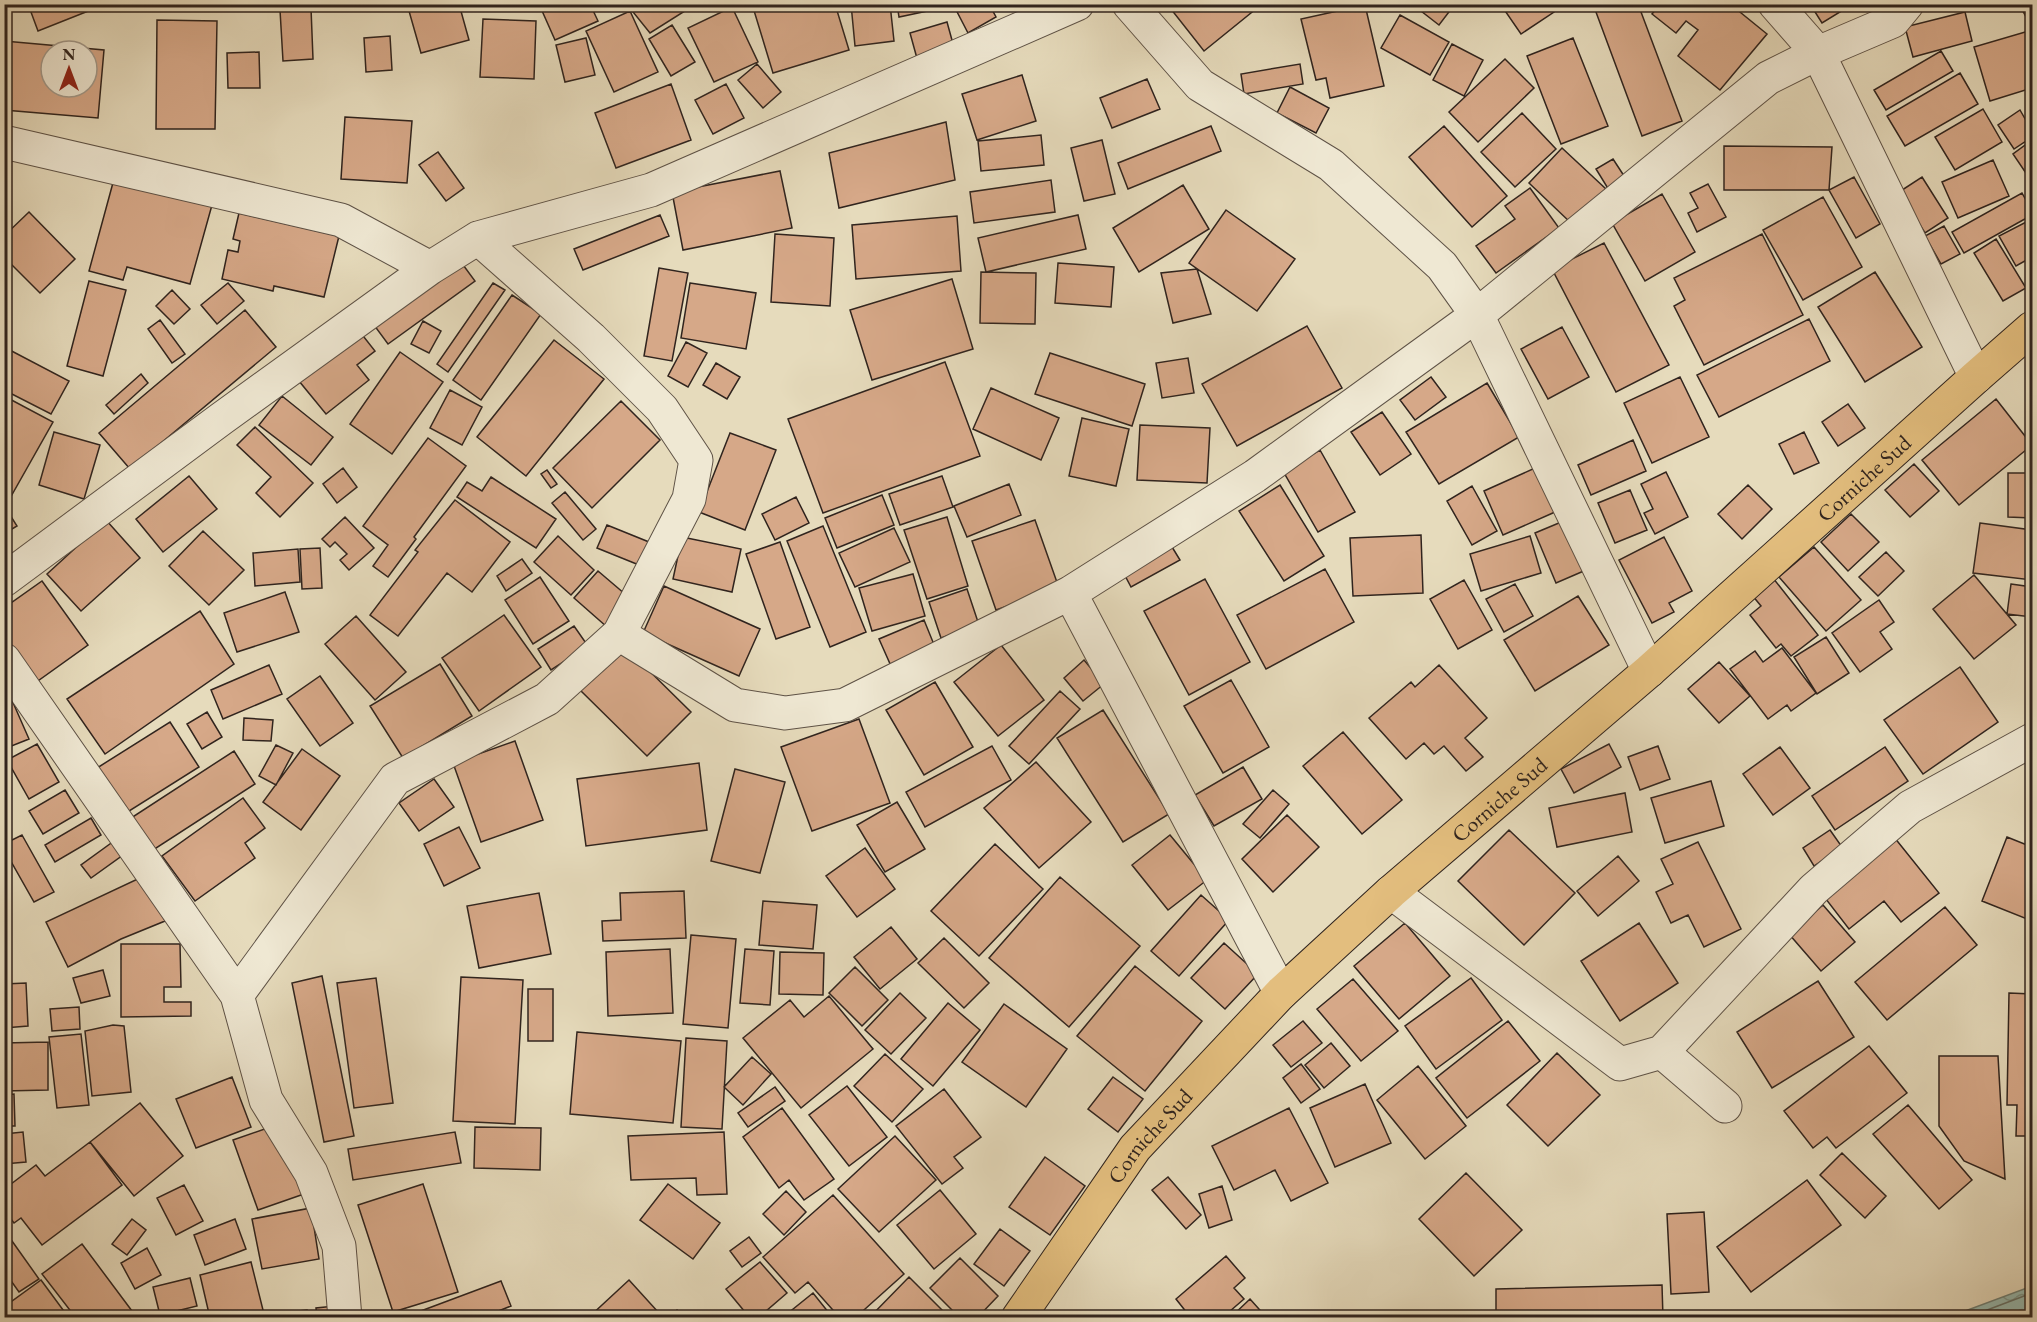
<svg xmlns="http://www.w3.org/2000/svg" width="2037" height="1322" font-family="'EB Garamond',serif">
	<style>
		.water { fill: url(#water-waves); stroke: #6d7f76; stroke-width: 1.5 }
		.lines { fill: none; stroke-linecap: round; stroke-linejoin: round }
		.shore { stroke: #637068; stroke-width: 1.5 }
		.building { fill: #d6a888; stroke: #30241e; stroke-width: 1.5; fill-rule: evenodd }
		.minor-casing { stroke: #5e5246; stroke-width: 35 }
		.major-casing { stroke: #30241e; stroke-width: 35 }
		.minor { stroke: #efe8d3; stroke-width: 33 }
		.major { stroke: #e3be7e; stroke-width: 33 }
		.labels { text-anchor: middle; stroke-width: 4.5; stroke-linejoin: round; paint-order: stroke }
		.street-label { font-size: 22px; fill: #30241e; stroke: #efe8d3 }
	</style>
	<defs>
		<pattern id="water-waves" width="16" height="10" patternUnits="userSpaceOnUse" patternTransform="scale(1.5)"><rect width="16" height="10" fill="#96bbb1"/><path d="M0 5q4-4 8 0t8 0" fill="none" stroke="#7b988f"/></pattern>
	</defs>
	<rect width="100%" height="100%" fill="#e6dbbc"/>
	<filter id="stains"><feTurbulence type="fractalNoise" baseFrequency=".00333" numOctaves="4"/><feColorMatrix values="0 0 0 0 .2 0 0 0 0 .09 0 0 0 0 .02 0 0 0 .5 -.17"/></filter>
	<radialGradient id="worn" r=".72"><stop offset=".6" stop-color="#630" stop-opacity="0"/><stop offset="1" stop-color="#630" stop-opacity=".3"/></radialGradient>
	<path class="water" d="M2032 1286V1317H1949Z"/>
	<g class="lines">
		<path class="shore" d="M1966 1318 2032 1293"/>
	</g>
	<path class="building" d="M28 4H106L38 31Z
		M407 4H459L469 40 421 53Z
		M539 4H590L598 21 555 40Z
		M633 4H696L650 33 629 7Z
		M752 4H835L849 50 773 73Z
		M851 4H890L894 41 855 46Z
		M897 4H941L942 8 899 17Z
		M953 4H989L996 17 968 33Z
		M1167 4H1262L1204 51Z
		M1412 4H1455L1439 25Z
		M1549 4 1554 12 1521 34 1501 5Z
		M1593 4H1638L1682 121 1642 136Z
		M1660 4H1730L1767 34 1720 90 1678 56 1698 30 1686 21 1676 33 1652 14Z
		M1810 4H1853L1822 23Z
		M1946 4H1960L1951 11Z
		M2019 4H2032V28Z
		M1365 5 1384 86 1330 98 1326 78 1316 80 1301 19Z
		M732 7 758 62 714 82 688 28Z
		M311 8 313 59 283 61 280 10Z
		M630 11 658 72 614 92 586 31Z
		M1965 12 1972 41 1913 57 1905 27Z
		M1400 15 1449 42 1430 75 1381 48Z
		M483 19 536 21 534 79 480 77Z
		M157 20 217 21 215 129H156Z
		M947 22 955 51 918 62 910 33Z
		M672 25 695 62 671 76 649 39Z
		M2032 30V88L1990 101 1974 47Z
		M390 36 392 70 366 72 364 38Z
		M586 38 595 75 565 82 556 45Z
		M1573 38 1608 126 1561 144 1527 56Z
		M4 41 104 50 98 118 4 110ZM51 51H87V87H51Z
		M1452 44 1483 60 1464 96 1433 80Z
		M1941 51 1953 71 1886 110 1874 90Z
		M259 52 260 88H228L227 53Z
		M1505 59 1534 88 1478 142 1449 112Z
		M757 64 781 92 763 108 738 80Z
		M1300 64 1303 84 1244 94 1241 74Z
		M1960 73 1978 104 1905 146 1887 116Z
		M1022 75 1036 121 977 140 962 94Z
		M1147 79 1160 109 1112 128 1100 98Z
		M671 84 691 140 616 168 595 113Z
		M726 84 744 118 713 134 695 100Z
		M1290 87 1329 108 1316 133 1277 113Z
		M1983 109 2002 142 1955 170 1935 137Z
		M2020 110 2032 131V137L2014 149 1998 125Z
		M1522 113 1556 149 1515 187 1481 152Z
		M345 117 412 121 407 183 341 179Z
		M946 122 955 180 839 208 829 153Z
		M1211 126 1221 151 1128 189 1118 163Z
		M1444 126 1507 196 1472 227 1409 157Z
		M1041 135 1044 165 981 171 978 141Z
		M1102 140 1115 194 1084 201 1071 148Z
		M2032 140V182L2013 154Z
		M1724 146 1832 147 1829 190H1724Z
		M1562 148 1606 189 1572 224 1529 183Z
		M438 152 464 188 446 201 419 165Z
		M1613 159 1630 185 1612 195 1596 169Z
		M1993 160 2009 196 1958 218 1942 182Z
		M780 171 792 228 683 250 672 192Z
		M1854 177 1880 224 1856 238 1829 190Z
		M1922 177 1948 218 1925 233 1899 192Z
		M114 179 212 205 190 284 127 267 123 280 89 271Z
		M1051 180 1055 212 974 223 970 192Z
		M1708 184 1726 217 1697 232 1688 213 1698 208 1690 193Z
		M1183 185 1209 229 1139 272 1113 228Z
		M1530 188 1559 228 1496 273 1476 246 1515 219 1505 206Z
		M2022 193 2032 211V215L1964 253 1952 232Z
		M1662 194 1695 252 1645 281 1612 223Z
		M1823 197 1862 267 1803 300 1763 230Z
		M1226 210 1295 259 1257 311 1189 263Z
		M29 212 75 259 40 293 4 257V236Z
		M239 213 339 236 324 297 274 286 273 291 222 279 228 250 238 252 240 241 233 239Z
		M660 215 669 236 583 270 574 249Z
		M1078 215 1086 249 986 272 978 238Z
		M957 216 961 271 856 279 852 225Z
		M2030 220 2032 224V257L2016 266 1999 236Z
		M1944 226 1960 254 1941 264 1925 236Z
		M775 234 834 238 830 306 771 302Z
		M1762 234 1803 315 1704 365 1674 306 1685 300 1674 278Z
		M1996 239 2026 288 2003 301 1974 253Z
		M1604 243 1669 365 1616 392 1552 269Z
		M458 258 475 281 388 344 371 321Z
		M1058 263 1114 267 1111 307 1055 303Z
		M659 268 688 273 672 361 644 356Z
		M1197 269 1211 314 1173 323 1161 273Z
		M981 272 1036 273 1035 324 980 323Z
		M1875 272 1922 347 1865 382 1818 307Z
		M952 279 973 349 872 380 850 310Z
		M89 281 126 290 103 376 67 366Z
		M228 283 244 301 217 324 201 305Z
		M493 283 505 290 448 372 437 364Z
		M690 283 756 293 746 349 681 338Z
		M172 290 190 309 174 324 156 306Z
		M512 295 541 314 481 400 453 380Z
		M245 310 276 347 130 469 99 433Z
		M1809 319 1830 361 1719 417 1697 375Z
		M160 320 185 354 172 363 148 329Z
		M423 321 441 331 429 353 411 344Z
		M1307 326 1342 388 1237 446 1202 384Z
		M1562 327 1589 377 1548 399 1521 349Z
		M360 332 375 351 357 365 369 380 326 414 299 381Z
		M554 340 604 379 526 476 477 437Z
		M686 342 707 353 688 387 668 376Z
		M4 347 69 381 51 414 4 390Z
		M400 352 443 382 392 454 350 424Z
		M1050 353 1145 384 1132 426 1035 394Z
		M1188 358 1194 393 1162 398 1156 363Z
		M945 362 980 456 823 513 788 419Z
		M716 363 740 377 727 399 703 385Z
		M141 374 148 383 114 414 106 405Z
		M1431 377 1446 397 1415 420 1400 400Z
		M1680 377 1709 437 1652 463 1624 403Z
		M1487 383 1519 437 1439 484 1406 432Z
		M991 388 1059 418 1041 460 973 429Z
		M450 390 482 407 462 445 430 428Z
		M4 396 53 422 5 507H4Z
		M282 396 333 437 311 465 259 425Z
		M1996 399 2032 445 1959 505 1922 460Z
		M621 401 660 440 592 508 553 468Z
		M1848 404 1865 428 1838 446 1822 422Z
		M1382 412 1411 454 1380 475 1351 432Z
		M1082 418 1129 429 1116 486 1069 476Z
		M1140 425 1210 428 1207 483 1137 480Z
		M255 427 313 483 280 517 256 493 271 477 237 445Z
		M54 432 100 445 84 499 39 485Z
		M1804 432 1819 463 1794 474 1779 444Z
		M730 433 776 450 745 530 699 512Z
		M428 438 466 466 414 537 416 539 388 577 373 566 388 545 363 526Z
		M1633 440 1646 471 1591 495 1578 465Z
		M1320 450 1355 512 1318 532 1283 471Z
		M1914 464 1939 491 1910 517 1885 490Z
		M343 468 357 487 337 503 323 484Z
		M1535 468 1555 512 1503 535 1484 491Z
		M547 470 557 484 551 488 541 474Z
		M1666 472 1688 517 1655 534 1644 513 1653 509 1641 484Z
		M2008 473H2032V518L2008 517Z
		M189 476 217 509 163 552 136 519Z
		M942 476 953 507 900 525 889 494Z
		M491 477 556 519 536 548 457 497 467 482 482 491Z
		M1009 484 1021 515 967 537 954 506Z
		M1280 485 1324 556 1284 581 1239 511Z
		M1748 485 1772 509 1742 539 1718 514Z
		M1472 486 1497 531 1472 545 1447 501Z
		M1630 490 1647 530 1615 543 1598 503Z
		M565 492 596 529 583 540 552 503Z
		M882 495 894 525 837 548 825 518Z
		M796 497 809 523 775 540 762 514Z
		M455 500 510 542 472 592 447 573 398 636 370 615 418 552 415 550Z
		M5 507 17 526 4 534V508Z
		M1851 514 1879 542 1848 571 1821 542Z
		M345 517 374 548 349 570 340 560 347 554 335 542 330 547 322 539Z
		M947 517 968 586 927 599 904 530Z
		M106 520 140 558 81 611 47 574Z
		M1035 520 1059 588 996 610 972 541Z
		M1566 520 1586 570 1556 583 1535 533Z
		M1980 523 2032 530V580L1973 573Z
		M607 525 649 542 639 565 597 548Z
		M823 526 866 632 830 647 787 541Z
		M894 528 910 562 855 587 839 553Z
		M203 531 244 570 209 605 169 566Z
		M1421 535 1423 593 1353 596 1350 538Z
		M558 536 594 570 571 595 534 562Z
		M1530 536 1541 573 1481 591 1470 554Z
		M682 537 741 549 732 592 673 579Z
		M1664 537 1692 591 1669 603 1674 612 1652 623 1619 560Z
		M780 542 810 627 776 639 746 554Z
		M1169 542 1180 560 1131 587 1121 568Z
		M1814 547 1861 600 1826 631 1779 577Z
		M320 548 322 588 302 589 300 549Z
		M298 549 300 582 255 586 253 553Z
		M1886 552 1904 571 1878 596 1859 577Z
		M522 559 532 573 506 591 497 576Z
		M1325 569 1354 622 1266 669 1237 615Z
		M598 571 632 600 607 627 574 598Z
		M913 574 925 616 872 631 859 588Z
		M1974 575 2016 625 1974 659 1933 609Z
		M540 577 569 621 533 644 505 600Z
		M1773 578 1818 635 1791 656 1781 644 1776 648 1750 615 1761 606 1752 595Z
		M1205 579 1250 662 1189 695 1144 611Z
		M1464 580 1492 630 1458 649 1430 599Z
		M42 581 88 645 35 683 4 640V608Z
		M1515 584 1533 616 1504 632 1486 599Z
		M2011 584 2032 587V617L2007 614Z
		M664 586 760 629 739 676 643 633Z
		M967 589 979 625 941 638 929 602Z
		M285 592 299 632 237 652 224 613Z
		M1578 596 1609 645 1535 691 1504 640Z
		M1879 600 1894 622 1880 632 1892 649 1860 672 1832 633Z
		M200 611 234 664 105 754 67 699Z
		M504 615 541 667 479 711 442 658Z
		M356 616 406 672 375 700 325 644Z
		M924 620 935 647 891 666 879 639Z
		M574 626 588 646 551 670 538 649Z
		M1826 637 1849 673 1817 694 1794 657Z
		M623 645 691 712 647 756 579 689Z
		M1001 645 1044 700 998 736 954 682Z
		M1782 648 1816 693 1791 711 1787 705 1768 719 1730 669 1755 651 1763 662Z
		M1084 660 1104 684 1083 701 1064 678Z
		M1719 662 1750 696 1719 723 1688 689Z
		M440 664 472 716 403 758 370 706Z
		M269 665 282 694 223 719 211 690Z
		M1439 665 1487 718 1465 738 1483 757 1466 771 1444 746 1434 754 1424 743 1406 759 1369 718 1411 682 1415 687Z
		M1960 667 1998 722 1923 774 1884 720Z
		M320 676 353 723 320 746 287 699Z
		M1231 680 1269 747 1223 773 1184 706Z
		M4 682 29 739 4 749Z
		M935 682 973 747 924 775 886 710Z
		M1060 691 1080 709 1029 764 1009 746Z
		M1103 710 1169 814 1123 842 1057 738Z
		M207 712 222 737 202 749 187 724Z
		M244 718 273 720 271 741 243 740Z
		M859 719 890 803 812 831 781 747Z
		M170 722 199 767 126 813 97 768Z
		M1343 732 1402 800 1362 834 1303 766Z
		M515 741 543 820 481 842 453 763Z
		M37 744 59 782 29 799 7 760Z
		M1609 744 1621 767 1574 793 1561 769Z
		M276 745 293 753 276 785 259 776Z
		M992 746 1011 780 925 827 906 792Z
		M1658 746 1670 779 1640 790 1628 757Z
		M1780 747 1810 788 1773 815 1743 774Z
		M1885 747 1908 781 1835 830 1812 796Z
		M302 749 340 776 301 830 263 802Z
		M234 751 255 784 150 852 128 820Z
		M1036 762 1091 822 1039 868 984 808Z
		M699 763 707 830 586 846 577 779Z
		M1243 767 1262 799 1214 826 1195 795Z
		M735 769 785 782 760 873 711 861Z
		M434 779 454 807 419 831 399 803Z
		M1711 781 1724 826 1665 843 1651 798Z
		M65 790 79 813 43 834 29 811Z
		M1273 790 1289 804 1260 838 1243 824Z
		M1625 793 1632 832 1557 847 1549 808Z
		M243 798 265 828 245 843 255 858 195 901 162 856Z
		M897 802 925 849 885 872 857 825Z
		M1287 815 1319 847 1273 892 1242 859Z
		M91 818 101 835 55 862 45 845Z
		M459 827 480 868 444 886 424 844Z
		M1509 830 1575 893 1524 945 1458 881Z
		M1830 830 1842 847 1814 866 1803 848Z
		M22 835 54 892 34 902 4 849V844Z
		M1170 835 1207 880 1168 910 1132 865Z
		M1894 837 1939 893 1901 922 1884 901 1849 929 1822 894Z
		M2007 837 2032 847V921L1982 901Z
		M114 841 123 855 91 878 81 865Z
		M1698 842 1741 929 1704 947 1688 915 1671 923 1656 892 1673 884 1661 859Z
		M995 844 1043 889 979 956 931 911Z
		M865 848 895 889 857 917 826 876Z
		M1618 856 1639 881 1598 916 1577 891Z
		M144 876 165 921 121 939 68 967 46 922Z
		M1060 877 1140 946 1069 1027 989 958Z
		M684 891 686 938 603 941 602 921 621 920 620 893Z
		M539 893 551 954 479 968 467 906Z
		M1201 895 1229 920 1179 976 1151 951Z
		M763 901 817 905 813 949 759 945Z
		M1823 905 1855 942 1821 971 1789 934Z
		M1945 907 1977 945 1887 1020 1855 982Z
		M1405 923 1450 976 1399 1019 1354 966Z
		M1639 923 1678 983 1620 1021 1581 961Z
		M891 927 917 959 880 989 854 957Z
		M691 935 736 939 728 1028 683 1024Z
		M944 938 989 983 964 1008 918 963Z
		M1224 943 1258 974 1225 1009 1191 978Z
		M121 944H180L181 987H164V1002H191V1016L121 1017Z
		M670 949 673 1013 608 1016 606 952Z
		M745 949 774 951 770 1005 740 1003Z
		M780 952 824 953 823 995 779 994Z
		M1135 966 1202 1021 1145 1091 1077 1036Z
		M855 967 888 1000 862 1026 829 993Z
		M103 970 110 996 81 1003 73 978Z
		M322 976 354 1136 324 1142 292 983Z
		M461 977 523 980 515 1124 453 1121Z
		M376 978 393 1103 354 1108 337 983Z
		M1471 978 1502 1020 1436 1069 1405 1026Z
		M1353 979 1398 1031 1361 1061 1317 1009Z
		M1818 981 1854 1037 1772 1088 1737 1032Z
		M26 983 28 1026 4 1028V984Z
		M528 989H553V1041H528Z
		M900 993 926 1018 891 1054 865 1030Z
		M2009 993 2032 994V1136H2016L2017 1105H2007Z
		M829 996 873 1049 801 1108 743 1038 790 1000 804 1017Z
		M948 1003 980 1030 933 1086 901 1059Z
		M1004 1004 1067 1049 1026 1107 962 1062Z
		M79 1007 80 1029 52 1031 50 1009Z
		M1303 1021 1322 1043 1291 1067 1273 1045Z
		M1508 1021 1540 1061 1467 1118 1436 1078Z
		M113 1025 124 1026 131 1092 92 1096 85 1031Z
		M577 1032 681 1041 673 1123 570 1114Z
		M81 1034 89 1105 57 1108 49 1037Z
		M686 1038 727 1041 722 1129 681 1127Z
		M48 1042V1090L4 1091V1043Z
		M1331 1043 1350 1066 1324 1088 1305 1065Z
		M1869 1046 1907 1093 1836 1148 1827 1137 1813 1148 1784 1111Z
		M1557 1053 1600 1095 1548 1146 1507 1105Z
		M885 1054 923 1089 892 1122 854 1086Z
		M1939 1056H1998L2005 1179 1964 1161 1939 1126Z
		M752 1057 771 1074 743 1105 724 1087Z
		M1301 1064 1320 1089 1301 1103 1283 1078Z
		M1418 1066 1466 1126 1425 1159 1377 1100Z
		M232 1077 251 1127 196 1148 176 1099Z
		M1113 1077 1143 1099 1118 1132 1088 1109Z
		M1365 1084 1391 1143 1335 1167 1310 1108Z
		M847 1086 887 1137 849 1166 809 1115Z
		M775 1087 785 1101 748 1127 738 1113Z
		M944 1089 981 1137 954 1157 963 1168 942 1184 896 1126Z
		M14 1094 15 1126H4V1095Z
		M140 1103 183 1156 134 1196 90 1142Z
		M1908 1105 1972 1180 1939 1209 1873 1134Z
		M782 1108 834 1179 804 1200 789 1180 779 1188 743 1137Z
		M1289 1108 1328 1183 1291 1201 1275 1170 1234 1190 1212 1146Z
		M279 1124 304 1194 258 1210 233 1140Z
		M475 1127 541 1128 540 1170 474 1168Z
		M23 1132 26 1162 4 1164V1134Z
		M455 1132 461 1163 353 1180 348 1149Z
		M724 1132 727 1194 697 1195 696 1178 631 1180 628 1136Z
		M895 1136 936 1180 879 1232 838 1189Z
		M90 1142 122 1185 42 1245 21 1218 14 1223 4 1210V1179L6 1178 11 1184 36 1165 45 1176Z
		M1842 1153 1886 1196 1865 1218 1820 1175Z
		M1045 1157 1085 1186 1050 1235 1009 1207Z
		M1466 1173 1522 1230 1474 1276 1419 1219Z
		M1168 1177 1201 1215 1186 1229 1152 1190Z
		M1807 1180 1841 1225 1751 1292 1717 1247Z
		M423 1184 458 1292 393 1312 358 1205Z
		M668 1184 720 1223 693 1259 640 1220Z
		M184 1185 203 1221 176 1235 157 1198Z
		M1222 1186 1232 1220 1209 1228 1199 1194Z
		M940 1190 976 1234 934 1269 897 1225Z
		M786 1191 806 1212 784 1235 763 1214Z
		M833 1195 904 1274 855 1318H840L808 1282 795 1293 763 1257Z
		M311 1208 319 1259 262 1269 252 1219Z
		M1704 1212 1709 1292 1671 1294 1667 1214Z
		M132 1219 146 1230 127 1255 112 1244Z
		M235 1219 246 1249 205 1265 194 1235Z
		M1000 1229 1030 1251 1004 1286 974 1264Z
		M749 1237 761 1253 742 1267 730 1251Z
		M12 1241 39 1279 19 1292 4 1271V1246Z
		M82 1244 135 1315 132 1318H76L42 1274Z
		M147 1248 161 1275 135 1289 121 1263Z
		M1226 1256 1245 1278 1234 1288 1244 1299 1222 1318H1191L1176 1299Z
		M960 1258 998 1296 977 1318H960L930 1288Z
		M251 1262 265 1318H210L200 1275Z
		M760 1262 787 1293 758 1318H750L726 1289Z
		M909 1277 950 1318H869Z
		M190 1278 197 1306 160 1315 153 1287Z
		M41 1280 69 1318H4V1307Z
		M629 1280 659 1313 655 1318H588Z
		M501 1281 511 1306 481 1318H402Z
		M1662 1285 1663 1318H1496V1289Z
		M813 1293 833 1318H782Z
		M1250 1299 1267 1318H1230Z
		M335 1306 337 1318H317L316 1308Z
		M307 1310 308 1318H282L281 1313Z
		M677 1310 684 1318H668Z
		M202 1313 203 1318H184Z"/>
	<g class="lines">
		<defs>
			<path id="minor" d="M1129 4 1200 85 1331 165 1442 266 1477 315 1649 671
				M1775 4 1818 53 1976 377
				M4 142 341 220 430 268
				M478 238 591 338 662 409 696 460 689 499 619 634
				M4 580 221 419 430 268 478 238 651 190 1077 4
				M1070 593 1281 993
				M4 660 237 995 266 1100 311 1173 339 1246 345 1318
				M1391 892 1620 1064 1662 1052 1814 889 1910 807 2032 740
				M237 995 395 779 547 699 619 634 735 705 785 713 845 705 1070 593 1255 476 1477 315 1768 78 1818 53 1893 21 1907 4
				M1662 1052 1725 1106"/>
			<g id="major">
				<path id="s1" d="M1018 1318 1135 1148 1281 993 1391 892 1649 671 1976 377 2032 328"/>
			</g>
		</defs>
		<use href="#minor" class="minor-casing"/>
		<use href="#major" class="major-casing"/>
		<use href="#minor" class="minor"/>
		<use href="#major" class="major"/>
	</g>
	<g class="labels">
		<g class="street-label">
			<text dy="8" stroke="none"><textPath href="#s1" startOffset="1197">Corniche Sud</textPath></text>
			<text dy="8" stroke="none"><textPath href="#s1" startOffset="711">Corniche Sud</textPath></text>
			<text dy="8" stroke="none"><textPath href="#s1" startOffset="225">Corniche Sud</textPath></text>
		</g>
	</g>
	<rect width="2037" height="1322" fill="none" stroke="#e6dbbc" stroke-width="24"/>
	<rect x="6" y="6" width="2025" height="1310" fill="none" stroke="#30241e" stroke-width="3"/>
	<rect x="12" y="12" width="2013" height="1298" fill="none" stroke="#30241e" stroke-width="1.5"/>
	<g transform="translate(69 69)"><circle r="28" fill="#efe8d3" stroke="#a39a8b" stroke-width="1.5"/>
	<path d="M0-4.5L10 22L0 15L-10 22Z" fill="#8f2418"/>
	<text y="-9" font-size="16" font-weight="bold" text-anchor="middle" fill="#30241e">N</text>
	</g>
	<rect width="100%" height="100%" filter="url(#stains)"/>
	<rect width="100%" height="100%" fill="url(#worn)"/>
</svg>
